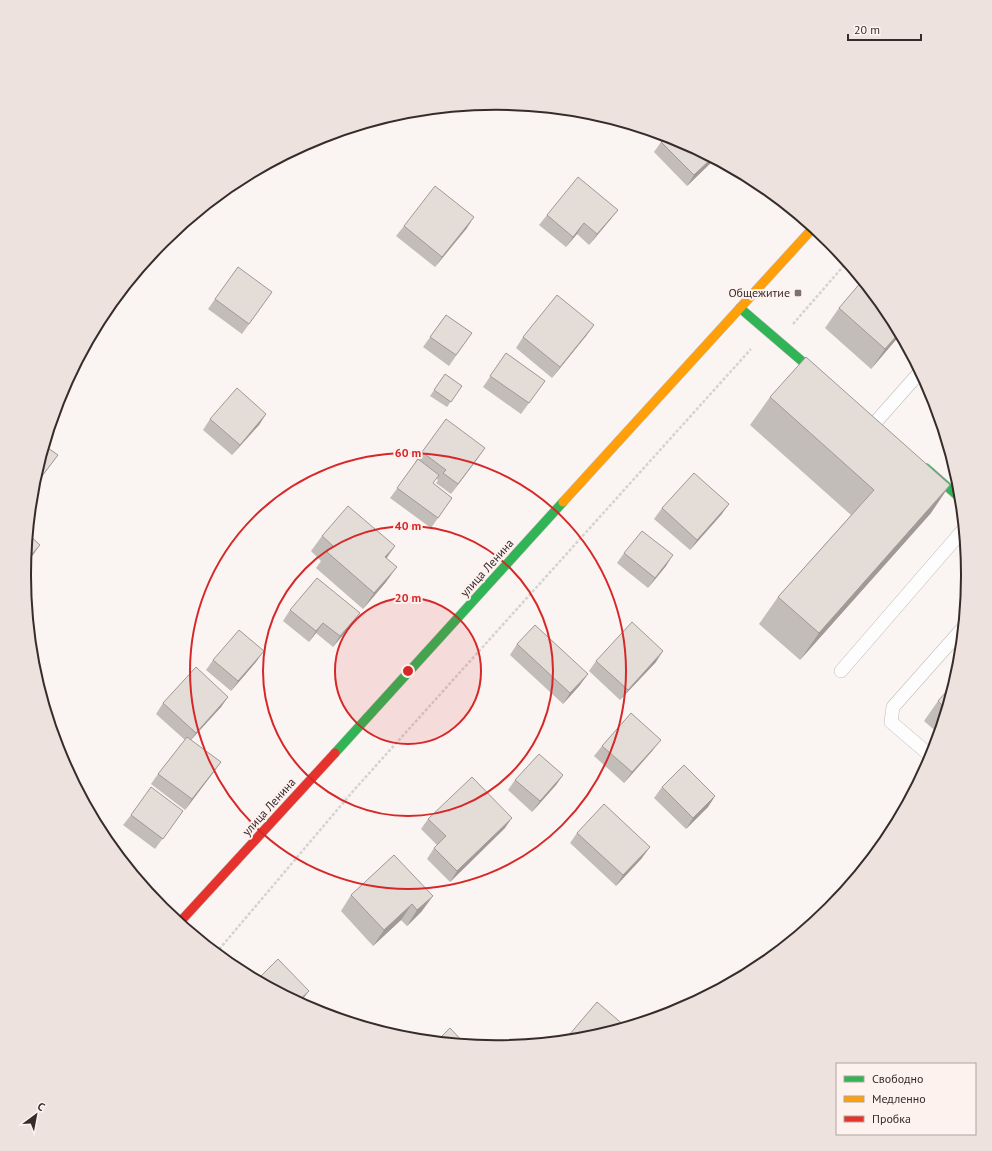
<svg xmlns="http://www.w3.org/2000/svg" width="992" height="1151" font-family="'PT Sans',sans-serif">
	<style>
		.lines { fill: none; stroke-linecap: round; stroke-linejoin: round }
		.lane-casing { stroke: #c4bbba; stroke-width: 14 }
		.fast-casing { stroke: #c4bbba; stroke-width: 10 }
		.slow-casing { stroke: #c4bbba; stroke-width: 10 }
		.jam-casing { stroke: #c4bbba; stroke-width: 10 }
		.path { stroke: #d4d3d1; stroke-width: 2.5; stroke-dasharray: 3 2; stroke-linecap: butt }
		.lane { stroke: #fefdfd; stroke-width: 13 }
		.fast { stroke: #30b455; stroke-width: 9 }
		.slow { stroke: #ff9f0a; stroke-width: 9 }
		.jam { stroke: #e5322d; stroke-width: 9 }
		.wall { fill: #c3bdb9 }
		.shaded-wall { fill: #9f9a96 }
		.building { fill: #e3dcd7; stroke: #9f9a96 }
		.ring { fill: none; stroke: #d62828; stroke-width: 2 }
		.poi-dot { fill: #7b7270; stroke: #fef2ef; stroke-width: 1.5 }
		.labels { text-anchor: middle; stroke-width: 4; stroke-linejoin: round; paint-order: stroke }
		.poi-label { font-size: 12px; fill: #372c2a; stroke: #fef2ef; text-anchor: end }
		.street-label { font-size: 12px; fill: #372c2a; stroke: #fef2ef }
		.rim { fill: none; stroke: #372c2a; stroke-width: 2 }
		.centre { fill: #d62828; stroke: #fef2ef; stroke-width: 2 }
		.ring-label { font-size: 12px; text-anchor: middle; font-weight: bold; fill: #d62828; stroke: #fef2ef; stroke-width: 4; stroke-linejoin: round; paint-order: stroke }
	</style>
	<rect width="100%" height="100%" fill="#faf4f2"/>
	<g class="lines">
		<defs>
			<path id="lane" d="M874 424 920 372
				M841 671 963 530
				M932 757 891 722 893 707 963 628"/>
			<path id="fast" d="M740 308 824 380
				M926 468 960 498
				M335 753 563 502"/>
			<path id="slow" d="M563 502 813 228"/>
			<path id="jam" d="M179 923 335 753"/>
		</defs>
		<use href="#lane" class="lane-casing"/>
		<use href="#fast" class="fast-casing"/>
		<use href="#slow" class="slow-casing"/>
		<use href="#jam" class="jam-casing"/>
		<path class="path" d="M793 324 847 262
			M216 953 354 790 751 349"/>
		<use href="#lane" class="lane"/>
		<use href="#fast" class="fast"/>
		<use href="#slow" class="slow"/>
		<use href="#jam" class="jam"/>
	</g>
	<path class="wall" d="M661 142 714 159 687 186 654 152Z
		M618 210 610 220 589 245 577 234 566 247 539 225 547 215Z
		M404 226 467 228 435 267 396 236Z
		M272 292 242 334 208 309 215 299Z
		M839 308 900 335 871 369 825 328Z
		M446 315 472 333 449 366 423 347Z
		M594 325 586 336 552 378 516 348 523 337Z
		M506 353 545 381 521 414 483 387Z
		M445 374 462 386 447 407 430 396Z
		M770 397 931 513 800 660 759 624 778 597 851 515 750 425Z
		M266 414 259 425 232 455 203 430 210 419Z
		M45 446 58 455 32 490 33 483Z
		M422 452 478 458 451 494 436 483 438 480 436 478 433 483 452 498 431 528 390 498 416 463 415 462Z
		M729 504 721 515 690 550 654 519 662 508Z
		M322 536 386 558V582L363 609 316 568 321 561 311 551Z
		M624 553 666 566 648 588 617 563Z
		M290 610 352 624 333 647 316 633 309 642 283 621Z
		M517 644 580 685 563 704 510 655Z
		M213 660 256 662 231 691 206 670Z
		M596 661 656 662 620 700 589 671Z
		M954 683 939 734 924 721 938 701Z
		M228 697 221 707 191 740 221 762 213 773 185 810 151 784 158 774 185 740 156 714 163 703Z
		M602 746 653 750 624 783 594 756Z
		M563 775 556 785 532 812 508 790 515 780Z
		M662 787 715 796 708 807 686 829 654 798Z
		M183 811 155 849 123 825 131 815Z
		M428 819 505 828 450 882 427 859 434 848 437 845 421 829Z
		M577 833 642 858 616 886 570 843Z
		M394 855 422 911 407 926 401 920 373 946 341 911 351 895Z"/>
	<path class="shaded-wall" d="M712 158 714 160 687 186 694 175Z
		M618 210 610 220 589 245 597 234Z
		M474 217 467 228 435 267 442 257Z
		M584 223 577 234 566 247 573 237Z
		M594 325 586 336 552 378 560 367Z
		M899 333 900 335 871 369 885 349Z
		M266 414 259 425 232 455 240 445Z
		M485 448 478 458 451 494 458 484Z
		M950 485 931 513 800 660 819 633Z
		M729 504 721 515 690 550 697 540Z
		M40 545 33 555 25 564V562Z
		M395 546 384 562 385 557Z
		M673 555 666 566 648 588 655 578Z
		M397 567 386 582 363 609 374 593Z
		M360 613 352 624 333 647 340 636Z
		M323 623 316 633 309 642 316 631Z
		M264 651 256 662 231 691 238 681Z
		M663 651 656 662 620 700 628 690Z
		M588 674 580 685 563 704 570 693Z
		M228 697 221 707 188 743 196 733Z
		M661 740 653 750 624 783 632 772Z
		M221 762 213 773 185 810 192 799Z
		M563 775 556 785 532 812 540 801Z
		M715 796 708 807 686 829 693 818Z
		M512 818 505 828 450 882 457 871Z
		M650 847 642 858 616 886 623 875Z
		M433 896 422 911 407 926 417 910Z
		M412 904 401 920 373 946 384 930Z
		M309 991 300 1003 297 1002Z"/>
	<path class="building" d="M667 136 677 140 712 158 694 175 661 142Z
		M578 177 618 210 597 234 584 223 573 237 547 215Z
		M435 186 474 217 442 257 404 226Z
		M238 267 272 292 249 324 215 299Z
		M862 281 889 313 899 333 885 349 839 308Z
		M557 295 594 325 560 367 523 337Z
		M446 315 472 333 456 355 430 337Z
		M506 353 545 381 529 403 490 376Z
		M806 357 950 485 819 633 778 597 874 490 770 397Z
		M445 374 462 386 451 402 434 390Z
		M237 388 266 414 240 445 210 419Z
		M446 419 485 448 458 484 443 473 446 470 422 452Z
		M45 446 58 455 36 484 33 482Z
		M418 459 439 475 433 483 452 498 438 518 397 488Z
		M694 473 729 504 697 540 662 508Z
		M348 506 395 546 385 557 397 567 374 593 327 552 333 546 322 536Z
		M642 531 673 555 655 578 624 553Z
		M28 534 40 545 25 562Z
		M317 578 360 613 340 636 323 623 316 631 290 610Z
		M632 622 663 651 628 690 596 661Z
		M535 625 588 674 570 693 517 644Z
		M239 630 264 651 238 681 213 660Z
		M196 667 228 697 196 733 163 703Z
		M954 683 946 709 938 701Z
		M631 713 661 740 632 772 602 746Z
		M187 737 221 762 192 799 158 774Z
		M539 754 563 775 540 801 515 780Z
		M684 765 715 796 693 818 662 787Z
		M472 777 512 818 457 871 434 848 446 836 428 819Z
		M151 787 183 811 163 839 131 815Z
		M604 804 650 847 623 875 577 833Z
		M394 855 433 896 417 910 412 904 384 930 351 895Z
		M278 959 309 991 297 1002 257 980Z
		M597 1002 626 1027 588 1038 564 1041Z
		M450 1028 465 1044H464L436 1042Z"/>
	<circle cx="408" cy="671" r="73" fill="#d62828" fill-opacity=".12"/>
	<g class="ring">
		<circle cx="408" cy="671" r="73"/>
		<circle cx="408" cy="671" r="145"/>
		<circle cx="408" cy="671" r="218"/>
	</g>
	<rect class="poi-dot" x="794" y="289" width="8" height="8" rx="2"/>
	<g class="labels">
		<g class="poi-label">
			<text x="790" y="297">Общежитие</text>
		</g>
		<g class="street-label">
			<text transform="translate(487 568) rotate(-48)" y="4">улица Ленина</text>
			<text transform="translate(269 807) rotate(-48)" y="4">улица Ленина</text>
		</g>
	</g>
	<path d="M0 0H992V1151H0ZM31 575a465 465 0 1 1 930 0a465 465 0 1 1-930 0Z" fill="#eee2df" fill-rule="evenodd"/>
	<path class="rim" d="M31 575a465 465 0 1 1 930 0a465 465 0 1 1-930 0Z"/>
	<circle cx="408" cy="671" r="6" class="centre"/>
	<g class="ring-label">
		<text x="408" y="457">60 m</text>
		<text x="408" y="530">40 m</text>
		<text x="408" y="602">20 m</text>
	</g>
	<rect x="836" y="1063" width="140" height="72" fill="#fef2ef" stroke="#aea3a0"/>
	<rect x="844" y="1076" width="20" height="6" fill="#30b455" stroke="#aea3a0"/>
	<text x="872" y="1083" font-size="12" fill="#372c2a">Свободно</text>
	<rect x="844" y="1096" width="20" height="6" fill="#ff9f0a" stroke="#aea3a0"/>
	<text x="872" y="1103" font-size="12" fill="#372c2a">Медленно</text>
	<rect x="844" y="1116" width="20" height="6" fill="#e5322d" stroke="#aea3a0"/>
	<text x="872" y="1123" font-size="12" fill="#372c2a">Пробка</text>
	<g transform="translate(36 1115) rotate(32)" stroke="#fef2ef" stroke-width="3" paint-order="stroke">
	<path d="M0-3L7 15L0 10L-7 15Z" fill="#372c2a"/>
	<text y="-6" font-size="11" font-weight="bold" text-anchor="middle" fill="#372c2a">С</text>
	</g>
	<path d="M848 34v6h73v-6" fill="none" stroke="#372c2a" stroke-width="2"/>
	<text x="854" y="34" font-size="12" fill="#372c2a" stroke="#fef2ef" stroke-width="3" paint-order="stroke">20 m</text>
</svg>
